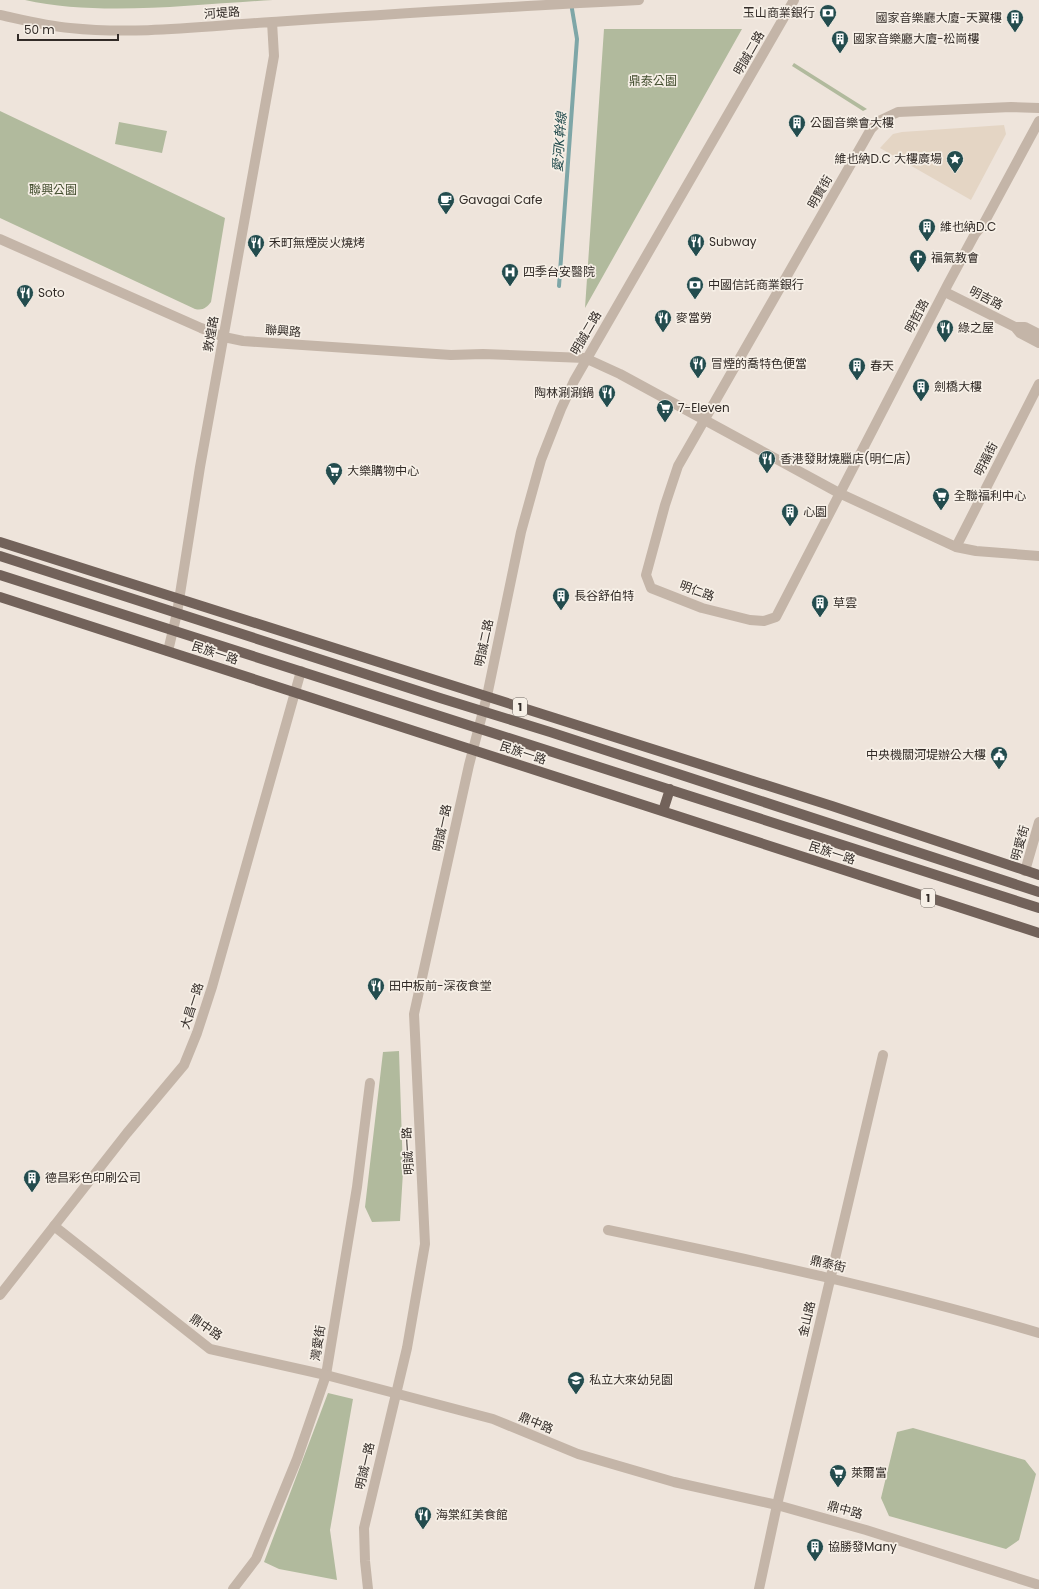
<svg xmlns="http://www.w3.org/2000/svg" width="1039" height="1589" font-family="Poppins,'Noto Sans TC',sans-serif">
	<style>
		.green { fill: #b1ba9d }
		.plaza { fill: #e4d5c4 }
		.lines { fill: none; stroke-linecap: round; stroke-linejoin: round }
		.stream { stroke: #7ea6a7; stroke-width: 4 }
		.minor { stroke: #c4b5a8; stroke-width: 10 }
		.tertiary { stroke: #c4b5a8; stroke-width: 10 }
		.primary { stroke: #72625a; stroke-width: 10 }
		.labels { text-anchor: middle; stroke-width: 3.5; stroke-linejoin: round; paint-order: stroke }
		.shield { fill: #f6efe6; stroke: #6d6660; stroke-width: 1 }
		.shield-label { font-size: 11px; font-weight: bold; fill: #322b27 }
		.street-label { font-size: 12px; fill: #322b27; stroke: #f6efe6 }
		.poi-label { font-size: 12px; fill: #322b27; stroke: #f6efe6; text-anchor: start }
		.park-label { font-size: 12px; fill: #424d2e; stroke: #f6efe6 }
		.water-label { font-size: 13px; font-style: italic; fill: #234c4e; stroke: #f6efe6 }
	</style>
	<rect width="100%" height="100%" fill="#eee4db"/>
	<path class="green" d="M25 0H273C196 4 101 17 25 0Z
		M604 29H742L585 308Z
		M794 63 867 109 863 111 792 66Z
		M0 111 225 218 211 302C207 307 203 311 195 309L0 218Z
		M119 122 167 131 162 153 115 144Z
		M399 1051 403 1172 400 1221 372 1222 365 1207 383 1052Z
		M328 1393 353 1399 330 1530 337 1580 279 1569 264 1562Z
		M913 1428 1025 1460 1036 1474 1019 1540 1006 1549 889 1516 881 1498 897 1432Z"/>
	<path class="plaza" d="M1004 125 1006 134 971 200 880 148 893 134 902 132Z"/>
	<g class="lines">
		<path class="stream" d="M559 286 577 39 571 3"/>
		<path class="minor" d="M0 15C23 20 46 26 70 28 137 35 206 26 272 22 395 14 517 6 639 0
			M1039 108 1011 107 898 112 879 121 871 129 678 466 665 505 646 575 651 588 702 608 750 620 764 621 776 617 948 284 975 234 984 223 1039 121
			M0 239 201 328 224 337 243 341 451 355 483 354 585 358 620 374 839 493 956 547 976 551 1039 556
			M945 292 1015 327 1020 333 1039 343
			M1015 327H1025L1039 334
			M956 547 1039 384
			M168 651 177 613 200 467 274 56 272 22
			M1025 871 1039 822
			M608 1230C753 1260 897 1291 1039 1333
			M0 1295 127 1133 184 1065 197 1033 212 987 301 671
			M233 1589 256 1559 297 1459 326 1375 357 1187 370 1083
			M759 1589 777 1505 883 1055"/>
		<path class="tertiary" d="M54 1226 210 1349 326 1375 493 1419 578 1454 674 1482 777 1505 866 1530 1039 1585
			M368 1589 365 1561 364 1528 407 1348 425 1244 414 1014 469 765 487 696 521 532 541 460 561 409 574 381 794 0"/>
		<path class="primary" d="M0 542 832 806 1039 875
			M0 556 440 698 550 732 1039 892
			M0 575 1039 908
			M0 597 1039 933
			M663 811 670 789"/>
	</g>
	<defs>
		<symbol id="bank-pin" viewBox="-11 -11 22 30"><path d="M0 17L-7.5 6A9.5 9.5 0 1 1 7.5 6Z" fill="#234c4e" stroke="#f6efe6"/><path d="M-6-4H6V4H-6ZM0-2.3a2.3 2.3 0 1 0 0 4.6a2.3 2.3 0 1 0 0-4.6Z" fill="#fff"/></symbol>
		<symbol id="building-pin" viewBox="-11 -11 22 30"><path d="M0 17L-7.5 6A9.5 9.5 0 1 1 7.5 6Z" fill="#234c4e" stroke="#f6efe6"/><path d="M-4-6H4V6H1V3H-1V6H-4ZM-2.5-4.3h1.7v1.8h-1.7ZM.8-4.3h1.7v1.8H.8ZM-2.5-1h1.7V.8h-1.7ZM.8-1h1.7V.8H.8Z" fill="#fff"/></symbol>
		<symbol id="sight-pin" viewBox="-11 -11 22 30"><path d="M0 17L-7.5 6A9.5 9.5 0 1 1 7.5 6Z" fill="#234c4e" stroke="#f6efe6"/><path d="M0-6L1.8-2.2L6-1.7L2.9 1.2L3.7 5.4L0 3.3L-3.7 5.4L-2.9 1.2L-6-1.7L-1.8-2.2Z" fill="#fff"/></symbol>
		<symbol id="cafe-pin" viewBox="-11 -11 22 30"><path d="M0 17L-7.5 6A9.5 9.5 0 1 1 7.5 6Z" fill="#234c4e" stroke="#f6efe6"/><path d="M-5.5-4.5H6V0H3Q3 3.5 0 3.5H-2.5Q-5.5 3.5-5.5 0ZM3-3.2v2h1.7v-2ZM-6 4.5H4V6H-6Z" fill="#fff"/></symbol>
		<symbol id="restaurant-pin" viewBox="-11 -11 22 30"><path d="M0 17L-7.5 6A9.5 9.5 0 1 1 7.5 6Z" fill="#234c4e" stroke="#f6efe6"/><path d="M-5-6h1v4h1v-4h1v4h1v-4h1v5L-1.5 .5V6h-2V.5L-5-1ZM5-6V6H3V1.5H1.5Q1.5-4 5-6Z" fill="#fff"/></symbol>
		<symbol id="church-pin" viewBox="-11 -11 22 30"><path d="M0 17L-7.5 6A9.5 9.5 0 1 1 7.5 6Z" fill="#234c4e" stroke="#f6efe6"/><path d="M-1.2-6h2.4v3.5h3.3v2.4h-3.3V6h-2.4V-.1h-3.3v-2.4h3.3Z" fill="#fff"/></symbol>
		<symbol id="hospital-pin" viewBox="-11 -11 22 30"><path d="M0 17L-7.5 6A9.5 9.5 0 1 1 7.5 6Z" fill="#234c4e" stroke="#f6efe6"/><path d="M-5-5h3v3.5h4V-5h3V5h-3V1.5h-4V5h-3Z" fill="#fff"/></symbol>
		<symbol id="supermarket-pin" viewBox="-11 -11 22 30"><path d="M0 17L-7.5 6A9.5 9.5 0 1 1 7.5 6Z" fill="#234c4e" stroke="#f6efe6"/><path d="M-6-5.5h2.5l.6 2H6L4.5 2H-2.5L-4.4-4H-6ZM-1.5 3.2a1.3 1.3 0 1 0 .1 0ZM3 3.2a1.3 1.3 0 1 0 .1 0Z" fill="#fff"/></symbol>
		<symbol id="civic-pin" viewBox="-11 -11 22 30"><path d="M0 17L-7.5 6A9.5 9.5 0 1 1 7.5 6Z" fill="#234c4e" stroke="#f6efe6"/><path d="M-.6-6.5H3V-4.5H.6V-3L4-1V1h2V6H-6V1h2V-1L-.6-3ZM-1.2 2.5V6h2.4V2.5Z" fill="#fff"/></symbol>
		<symbol id="school-pin" viewBox="-11 -11 22 30"><path d="M0 17L-7.5 6A9.5 9.5 0 1 1 7.5 6Z" fill="#234c4e" stroke="#f6efe6"/><path d="M0-5L7-2L0 1L-7-2ZM-4 1L0 2.5L4 1V4Q0 6-4 4Z" fill="#fff"/></symbol>
	</defs>
	<g fill-rule="evenodd">
		<use href="#bank-pin" x="818" y="3" width="20" height="27"/>
		<use href="#building-pin" x="1005" y="8" width="20" height="27"/>
		<use href="#building-pin" x="830" y="29" width="20" height="27"/>
		<use href="#building-pin" x="787" y="113" width="20" height="27"/>
		<use href="#sight-pin" x="945" y="149" width="20" height="27"/>
		<use href="#cafe-pin" x="436" y="190" width="20" height="27"/>
		<use href="#building-pin" x="917" y="217" width="20" height="27"/>
		<use href="#restaurant-pin" x="686" y="232" width="20" height="27"/>
		<use href="#restaurant-pin" x="246" y="233" width="20" height="27"/>
		<use href="#church-pin" x="908" y="248" width="20" height="27"/>
		<use href="#hospital-pin" x="500" y="262" width="20" height="27"/>
		<use href="#bank-pin" x="685" y="275" width="20" height="27"/>
		<use href="#restaurant-pin" x="15" y="283" width="20" height="27"/>
		<use href="#restaurant-pin" x="653" y="308" width="20" height="27"/>
		<use href="#restaurant-pin" x="935" y="318" width="20" height="27"/>
		<use href="#restaurant-pin" x="688" y="354" width="20" height="27"/>
		<use href="#building-pin" x="847" y="356" width="20" height="27"/>
		<use href="#building-pin" x="911" y="377" width="20" height="27"/>
		<use href="#restaurant-pin" x="597" y="383" width="20" height="27"/>
		<use href="#supermarket-pin" x="655" y="398" width="20" height="27"/>
		<use href="#restaurant-pin" x="757" y="449" width="20" height="27"/>
		<use href="#supermarket-pin" x="324" y="461" width="20" height="27"/>
		<use href="#supermarket-pin" x="931" y="486" width="20" height="27"/>
		<use href="#building-pin" x="780" y="502" width="20" height="27"/>
		<use href="#building-pin" x="551" y="586" width="20" height="27"/>
		<use href="#building-pin" x="810" y="593" width="20" height="27"/>
		<use href="#civic-pin" x="989" y="745" width="20" height="27"/>
		<use href="#restaurant-pin" x="366" y="976" width="20" height="27"/>
		<use href="#building-pin" x="22" y="1168" width="20" height="27"/>
		<use href="#school-pin" x="566" y="1370" width="20" height="27"/>
		<use href="#supermarket-pin" x="828" y="1463" width="20" height="27"/>
		<use href="#restaurant-pin" x="413" y="1505" width="20" height="27"/>
		<use href="#building-pin" x="805" y="1537" width="20" height="27"/>
	</g>
	<g class="labels">
		<g class="shield">
			<rect x="513" y="698" width="14" height="18" rx="3"/>
			<rect x="921" y="889" width="14" height="18" rx="3"/>
		</g>
		<g class="shield-label">
			<text x="520" y="711">1</text>
			<text x="928" y="902">1</text>
		</g>
		<g class="street-label">
			<text transform="translate(222 13) rotate(-4)" y="4">河堤路</text>
			<text transform="translate(749 53) rotate(-60)" y="4">明誠二路</text>
			<text transform="translate(820 192) rotate(-60)" y="4">明賢街</text>
			<text transform="translate(986 298) rotate(27)" y="4">明吉路</text>
			<text transform="translate(917 316) rotate(-62)" y="4">明哲路</text>
			<text transform="translate(283 331) rotate(4)" y="4">聯興路</text>
			<text transform="translate(586 333) rotate(-60)" y="4">明誠二路</text>
			<text transform="translate(211 334) rotate(-80)" y="4">敦煌路</text>
			<text transform="translate(986 459) rotate(-63)" y="4">明福街</text>
			<text transform="translate(697 591) rotate(20)" y="4">明仁路</text>
			<text transform="translate(484 643) rotate(-78)" y="4">明誠二路</text>
			<text transform="translate(215 653) rotate(18)" y="4">民族一路</text>
			<text transform="translate(523 753) rotate(18)" y="4">民族一路</text>
			<text transform="translate(442 828) rotate(-78)" y="4">明誠一路</text>
			<text transform="translate(1020 843) rotate(-74)" y="4">明愛街</text>
			<text transform="translate(832 853) rotate(18)" y="4">民族一路</text>
			<text transform="translate(192 1006) rotate(-72)" y="4">大昌一路</text>
			<text transform="translate(408 1151) rotate(-93)" y="4">明誠一路</text>
			<text transform="translate(828 1264) rotate(13)" y="4">鼎泰街</text>
			<text transform="translate(807 1319) rotate(-77)" y="4">金山路</text>
			<text transform="translate(206 1327) rotate(34)" y="4">鼎中路</text>
			<text transform="translate(318 1343) rotate(-81)" y="4">灣愛街</text>
			<text transform="translate(536 1423) rotate(23)" y="4">鼎中路</text>
			<text transform="translate(365 1466) rotate(-77)" y="4">明誠一路</text>
			<text transform="translate(845 1510) rotate(15)" y="4">鼎中路</text>
		</g>
		<g class="poi-label">
			<text x="815" y="17" text-anchor="end">玉山商業銀行</text>
			<text x="1002" y="22" text-anchor="end">國家音樂廳大廈-天翼樓</text>
			<text x="853" y="43">國家音樂廳大廈-松崗樓</text>
			<text x="810" y="127">公園音樂會大樓</text>
			<text x="942" y="163" text-anchor="end">維也納D.C 大樓廣場</text>
			<text x="459" y="204">Gavagai Cafe</text>
			<text x="940" y="231">維也納D.C</text>
			<text x="709" y="246">Subway</text>
			<text x="269" y="247">禾町無煙炭火燒烤</text>
			<text x="931" y="262">福氣教會</text>
			<text x="523" y="276">四季台安醫院</text>
			<text x="708" y="289">中國信託商業銀行</text>
			<text x="38" y="297">Soto</text>
			<text x="676" y="322">麥當勞</text>
			<text x="958" y="332">綠之屋</text>
			<text x="711" y="368">冒煙的喬特色便當</text>
			<text x="870" y="370">春天</text>
			<text x="934" y="391">劍橋大樓</text>
			<text x="594" y="397" text-anchor="end">陶林涮涮鍋</text>
			<text x="678" y="412">7-Eleven</text>
			<text x="780" y="463">香港發財燒臘店(明仁店)</text>
			<text x="347" y="475">大樂購物中心</text>
			<text x="954" y="500">全聯福利中心</text>
			<text x="803" y="516">心園</text>
			<text x="574" y="600">長谷舒伯特</text>
			<text x="833" y="607">草雲</text>
			<text x="986" y="759" text-anchor="end">中央機關河堤辦公大樓</text>
			<text x="389" y="990">田中板前-深夜食堂</text>
			<text x="45" y="1182">德昌彩色印刷公司</text>
			<text x="589" y="1384">私立大來幼兒園</text>
			<text x="851" y="1477">萊爾富</text>
			<text x="436" y="1519">海棠紅美食館</text>
			<text x="828" y="1551">協勝發Many</text>
		</g>
		<g class="park-label">
			<text x="653" y="85">鼎泰公園</text>
			<text x="53" y="194">聯興公園</text>
		</g>
		<g class="water-label">
			<text transform="translate(559 142) rotate(-86)" y="5">愛河K幹線</text>
		</g>
	</g>
	<path d="M18 34v6h100v-6" fill="none" stroke="#322b27" stroke-width="2"/>
	<text x="24" y="34" font-size="12" fill="#322b27" stroke="#f6efe6" stroke-width="3" paint-order="stroke">50 m</text>
</svg>
